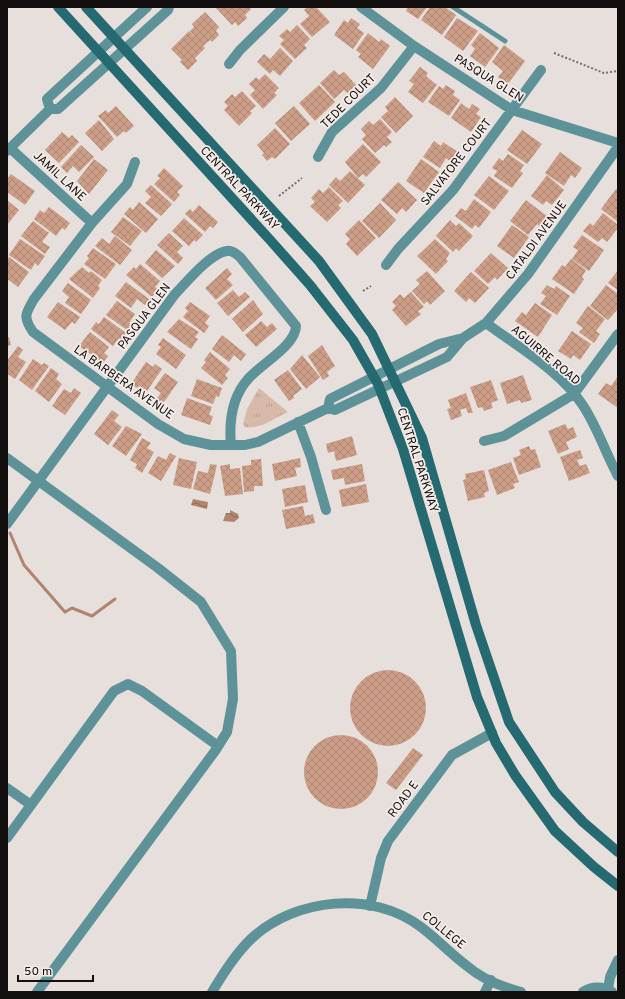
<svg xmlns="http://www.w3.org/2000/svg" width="625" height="999" font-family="Overpass,sans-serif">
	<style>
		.park { fill: url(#park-tufts) }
		.water { fill: url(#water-waves) }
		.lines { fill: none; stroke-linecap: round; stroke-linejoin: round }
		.stream { stroke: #b1846d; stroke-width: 3 }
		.building { fill: url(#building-cross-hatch) }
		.path { stroke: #746f6d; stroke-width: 2; stroke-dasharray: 2 2; stroke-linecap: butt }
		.lane { stroke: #5e9299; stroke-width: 5 }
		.street { stroke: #5e9299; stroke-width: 10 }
		.secondary { stroke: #256971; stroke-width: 10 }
		.labels { text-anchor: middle; stroke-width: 3.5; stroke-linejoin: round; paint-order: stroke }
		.street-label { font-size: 12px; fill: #120f0e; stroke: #f4ece8 }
	</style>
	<defs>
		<pattern id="park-tufts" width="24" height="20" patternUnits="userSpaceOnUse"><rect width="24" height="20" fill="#d8baaa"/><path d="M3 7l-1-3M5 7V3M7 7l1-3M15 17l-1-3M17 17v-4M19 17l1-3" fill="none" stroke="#b89f91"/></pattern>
		<pattern id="water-waves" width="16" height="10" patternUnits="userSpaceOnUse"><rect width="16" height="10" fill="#b1846d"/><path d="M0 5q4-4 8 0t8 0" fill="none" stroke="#8f6a58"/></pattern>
		<pattern id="building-cross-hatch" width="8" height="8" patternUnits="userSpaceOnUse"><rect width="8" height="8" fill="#cd9e87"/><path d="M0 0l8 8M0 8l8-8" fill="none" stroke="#af8773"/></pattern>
	</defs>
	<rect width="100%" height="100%" fill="#e6dfdb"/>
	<path class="park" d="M259 388 288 412C275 418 259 430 245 427L243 424 247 409Z"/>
	<path class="water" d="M193 499 208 502 207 509 191 505Z
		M230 510 238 514 239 518 234 522 223 521 226 513H230Z"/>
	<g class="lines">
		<path class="stream" d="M10 533 24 565 65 612 72 608 92 616 115 599"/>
	</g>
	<path class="building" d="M217 7H249L251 9 245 15 247 18 238 26 235 22 232 25 216 8Z
		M307 7H316L330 22 312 37 300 24 309 16 304 10Z
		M408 7H427L418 19 406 11Z
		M430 7H445L456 15 442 35 421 20Z
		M205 12 219 27 216 31 219 35 212 42 210 40 203 46 205 48 195 58 197 61 188 70 180 62 182 60 171 49 189 31 195 37 190 31 194 27 192 24Z
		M351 18 360 24 357 28 364 33 353 49 334 35 344 20 348 23Z
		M457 18 478 31 463 51 444 37Z
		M297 25 310 39 304 45 307 48 295 59 280 44 284 40 279 36 287 29 290 32Z
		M368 33 379 42 381 39 390 46 373 69 358 57 361 54 356 50Z
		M480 33 499 48 485 67 470 56 475 49 471 45Z
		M504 45 525 61 508 84 498 77 503 71 492 62Z
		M280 48 293 61 280 76 273 70 270 74 257 62 264 54 270 59Z
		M420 67 428 73 426 76 437 85 423 103 408 92 414 84 409 81Z
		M334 70 339 75 344 72 356 85 347 93 344 90 334 99 320 83Z
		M265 74 279 88 274 93 277 95 263 109 250 95 255 90 249 84 256 77 259 80Z
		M319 85 335 102 315 121 299 103Z
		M446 85 455 91 453 95 460 100 449 116 428 102 439 86 443 89Z
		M242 91 256 106 250 111 252 113 239 126 224 110 228 106 224 102 232 94 235 97Z
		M395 97 413 116 396 133 381 117 388 111 385 107Z
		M461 103 469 109 472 104 480 109 476 114 481 117 471 132 451 118Z
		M116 106 134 126 126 133 124 131 117 137 98 116 106 110 108 113Z
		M294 106 310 124 291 141 275 123Z
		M380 119 392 132 387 137 392 142 386 147 384 145 375 153 362 139 366 135 361 129 369 121 373 125Z
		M99 120 114 139 102 151 85 133Z
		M275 128 290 144 275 159 272 157 267 161 262 155 264 153 257 145Z
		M522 130 542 144 527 164 507 150Z
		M62 132 69 138 72 135 79 142 59 163 45 150Z
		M434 141 441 146 443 142 458 152 451 162 446 158 440 168 423 157Z
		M363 144 381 162 366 177 363 174 358 178 345 162Z
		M81 145 94 157 79 172 73 166 67 173 61 167Z
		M560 152 582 168 575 178 571 175 564 186 545 173Z
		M508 154 524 165 520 171 523 173 512 188 494 176 497 171 492 168 499 158 503 161Z
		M94 159 108 170 89 194 77 181Z
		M421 159 439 172 424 193 406 181Z
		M164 168 183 186 177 192 180 195 174 202 154 184 160 178 157 176Z
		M350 171 365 185 348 203 329 185 336 177 340 181Z
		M11 174 35 191 25 205 7 192V179Z
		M547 175 564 190 552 205 546 201 543 205 531 196Z
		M489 176 509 191 494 210 474 195Z
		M398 182 417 200 406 212 402 208 397 214 381 200Z
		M151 185 172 204 161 216 145 203 151 197 145 191Z
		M329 187 343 201 338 205 341 208 327 222 310 206 315 202 311 198 319 189 323 193Z
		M616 189 618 190V222L601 209Z
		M474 199 491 212 479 228 475 225 472 229 455 216 461 208 466 211Z
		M7 200 19 210 7 225Z
		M526 200 548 217 540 227 537 224 528 235 510 221Z
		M139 202 158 219 146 233 124 214 130 207 133 210Z
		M380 203 396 220 379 238 362 221Z
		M199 205 218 222 213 228 210 226 205 232 185 214 190 209 193 212Z
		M49 207 70 223 65 230 62 228 56 236 34 219 40 210 44 213Z
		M603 213 618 225V228L607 242 602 238 598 242 583 231 590 223 593 226Z
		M123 217 142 231 130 246 111 232Z
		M184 218 203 235 196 242 194 240 189 246 172 231Z
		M359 220 376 238 357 256 346 244 350 239 345 234Z
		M450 220 456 226 459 223 473 236 459 251 456 248 453 252 436 236Z
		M33 221 49 233 42 242 50 247 45 254 21 236Z
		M512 225 529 237 514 258 497 246Z
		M169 233 183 246 177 252 183 258 178 264 157 245Z
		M582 235 604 250 589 271 572 259 578 250 573 247Z
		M115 236 132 250 120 265 95 246 102 238 109 244Z
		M20 239 45 256 38 266 35 263 31 270 9 255Z
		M435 239 450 253 446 259 448 261 436 274 417 256Z
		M93 248 116 264 105 279 84 264 89 258 87 256Z
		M156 250 175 266 162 278 145 263Z
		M491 253 508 268 497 280 495 277 488 284 474 271Z
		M9 257 29 272 18 287 7 279V261Z
		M571 259 586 270 582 277 584 279 574 294 552 279 562 265 565 267Z
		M140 264 160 281 155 287 158 289 152 297 126 275 134 267 136 269Z
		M82 267 89 273 91 271 102 280 98 286 100 288 93 298 69 279Z
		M227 268 232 274 227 279 233 285 216 300 205 288Z
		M618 270V290L608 283Z
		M427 271 445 291 430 305 427 301 424 304 412 291 420 284 416 280Z
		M471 272 489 288 475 303 469 298 466 302 454 291Z
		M126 282 149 299 145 305 137 299 131 308 115 296Z
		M68 283 91 300 81 314 65 303 69 297 62 291Z
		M547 285 554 289 556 286 570 296 557 315 540 304 546 296 541 293Z
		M606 285 618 294V309L608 320 590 306Z
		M233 290 239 297 245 292 250 297 228 316 217 303Z
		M411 292 424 307 418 311 421 314 406 326 392 310 396 306 392 302 400 294 404 298Z
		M253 300 263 314 243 332 232 319Z
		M117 301 135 314 129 323 131 324 127 330 106 315Z
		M58 302 80 317 75 324 72 322 65 330 47 317Z
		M190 302 210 316 205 323 209 326 204 333 183 317 188 311 185 308Z
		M535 303 552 315 538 337 515 321 522 312 526 315Z
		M588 306 605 319 596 331 600 334 594 343 579 332 583 328 576 323Z
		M104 317 126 333 121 340 119 338 113 346 91 329 96 322 99 324Z
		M179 319 199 332 195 337 198 339 191 349 167 332Z
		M261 321 267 327 272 323 277 329 256 347 245 335Z
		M572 331 591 344 580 360 573 355 571 359 558 351Z
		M90 332 109 347 104 353 108 356 103 363 79 346Z
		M222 335 246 354 241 361 234 355 229 362 212 349Z
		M7 337H9L11 345 7 346Z
		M163 338 186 355 176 369 156 354 161 347 158 345Z
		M322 345 335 366 327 372 329 376 323 380 308 356Z
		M18 346 23 350 18 357 26 362 15 379 7 374V361Z
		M210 352 230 369 225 375 228 378 222 385 201 368 206 362 204 360Z
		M302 355 320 377 306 389 290 369Z
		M33 359 42 365 44 363 49 366 32 390 19 380Z
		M146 362 153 367 155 364 162 369 147 391 139 386 137 388 131 384Z
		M51 368 59 374 56 379 62 384 49 402 35 391Z
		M288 370 302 389 293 396 294 398 289 401 274 380Z
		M165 373 178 382 162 405 155 401 161 393 154 388Z
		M523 375 532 400 521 403 520 400 507 404 500 383Z
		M618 376V408L598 394 606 383 611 386Z
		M197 379 222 388 219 397 216 396 213 404 191 396Z
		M491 380 498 400 491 403 493 408 484 411 482 407 478 408 470 387Z
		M74 388 81 393 65 415 52 406 64 389 71 393Z
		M466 393 473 413H468L466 408 460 410 462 416 451 420 447 409 451 408 448 400Z
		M187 398 212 407 209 415 213 416 210 425 181 415Z
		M112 410 119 415 114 421 122 427 108 445 94 434Z
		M565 424 568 429 573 427 577 437 566 442 569 449 558 454 548 431Z
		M126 426 142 434 126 456 112 446Z
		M352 436 357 455 336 461 334 451 328 453 326 444Z
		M142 438 151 443 147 448 154 452 142 473 135 468 137 464 130 460Z
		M529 446 531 450 535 449 541 467 519 475 513 458 521 455 519 450Z
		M580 450 583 458 577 460 580 466 586 464 590 473 569 481 560 457Z
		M170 453 176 456 161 481 148 473 158 456 166 460Z
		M179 458 197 462 191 489 173 485Z
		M300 458 301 467 295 468 297 476 275 481 272 464Z
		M261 459 263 486H254V491L244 492 242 466 251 465V460Z
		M511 462 519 482 513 484 515 488 497 495 488 470Z
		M210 464 217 465 210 494 193 489 198 471 208 473Z
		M230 464V469L240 468 243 494 225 496 220 466Z
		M362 464 365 481 345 485 344 478 333 480 331 470Z
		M484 470 489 491 484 493 485 497 468 501 463 480 466 479 465 474Z
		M366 484 369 502 342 507 339 490Z
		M305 485 308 502 285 507 282 489Z
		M303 506 305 516 313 514 315 523 286 529 282 510Z
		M350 708a38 38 0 1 1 76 0a38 38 0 1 1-76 0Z
		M304 772a37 37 0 1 1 74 0a37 37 0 1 1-74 0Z
		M413 748 423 755 396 790 386 783Z"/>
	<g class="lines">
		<path class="path" d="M554 53 604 73 618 71
			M279 196 302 178
			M363 291 371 286"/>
		<path class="lane" d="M453 7 505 41"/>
		<path class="street" d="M361 7 414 46 512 110 618 143
			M229 64 240 50 284 7
			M50 109 47 99 147 7
			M10 148 92 223
			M7 151 50 109H58L168 10 169 7
			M318 157 332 132 381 88 414 46
			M135 162 127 184 92 223 34 299C25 314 23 317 33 332L158 424 184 439 211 445H245L258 442 328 408 335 410 447 357 463 338 486 323 528 274 618 147
			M386 265 398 249 453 190 541 70
			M486 323C518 347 559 370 582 404 597 426 605 452 618 476
			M328 408 330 399 439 344 463 338
			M298 422 311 457 326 510
			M484 441 504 436 574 394 618 334
			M7 458 158 568 201 602 231 651 233 699 227 732 215 751 37 992
			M7 524 175 294C186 283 210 253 227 251 232 250 236 254 240 257L296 326C296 345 261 364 248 379 232 397 229 423 231 445
			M7 788 31 805
			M7 838 114 691 128 684 142 691 218 746
			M370 906 381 858 388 841 452 755 492 733
			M608 989 610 977 618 960
			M212 992C223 974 236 953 252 938 296 898 372 890 421 927 437 939 451 954 467 966 482 979 502 987 521 992
			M485 992 491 980
			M583 992C592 986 603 986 612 992"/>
		<path class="secondary" d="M58 7 271 241 310 285 353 340 378 384 403 449 477 697 496 743 515 775 555 831 594 867 618 886
			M86 7 319 261 372 334 422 438 476 625 509 722 555 792 583 822 618 852"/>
	</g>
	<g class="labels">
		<g class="street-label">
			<text transform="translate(489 78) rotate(32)" y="4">PASQUA GLEN</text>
			<text transform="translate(348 101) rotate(-45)" y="4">TEDE COURT</text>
			<text transform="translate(456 162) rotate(-52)" y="4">SALVATORE COURT</text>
			<text transform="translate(60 176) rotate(43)" y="4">JAMIL LANE</text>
			<text transform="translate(240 188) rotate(47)" y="4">CENTRAL PARKWAY</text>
			<text transform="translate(536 240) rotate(-54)" y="4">CATALDI AVENUE</text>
			<text transform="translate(144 316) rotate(-53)" y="4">PASQUA GLEN</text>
			<text transform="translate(546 355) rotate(40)" y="4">AGUIRRE ROAD</text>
			<text transform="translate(124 382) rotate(35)" y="4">LA BARBERA AVENUE</text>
			<text transform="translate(418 460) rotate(72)" y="4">CENTRAL PARKWAY</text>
			<text transform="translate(403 799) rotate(-53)" y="4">ROAD E</text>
			<text transform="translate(444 930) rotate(39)" y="4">COLLEGE</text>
		</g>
	</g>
	<rect width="625" height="999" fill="none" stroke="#120f0e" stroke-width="16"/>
	<path d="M18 975v6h75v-6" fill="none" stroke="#120f0e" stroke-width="2"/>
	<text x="24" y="975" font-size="12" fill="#120f0e" stroke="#f4ece8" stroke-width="3" paint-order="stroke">50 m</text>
</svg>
